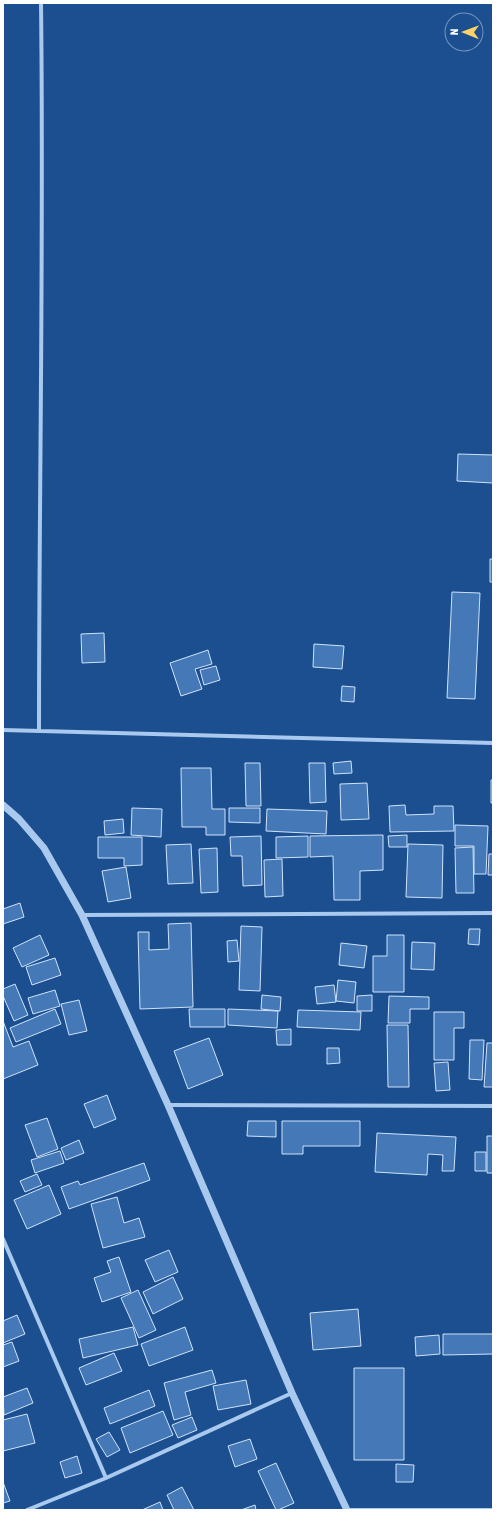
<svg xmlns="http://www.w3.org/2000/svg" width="496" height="1513" font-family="'Asap Condensed',sans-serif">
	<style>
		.building { fill: #4478b7; stroke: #cfe3fa }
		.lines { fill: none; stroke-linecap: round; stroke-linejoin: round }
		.minor { stroke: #a9c9ee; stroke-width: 4 }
		.tertiary { stroke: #a9c9ee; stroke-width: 7 }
	</style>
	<rect width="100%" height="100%" fill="#1b4f8f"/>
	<path class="building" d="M458 454 493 455V483L457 481Z
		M490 559H493V582H490Z
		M452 592 480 593 475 699 447 698Z
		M104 633 105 662 82 663 81 634Z
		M314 644 344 646 342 669 313 667Z
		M208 650 212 664 195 669 202 689 181 696 170 663Z
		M216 666 220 680 204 685 200 670Z
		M342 686 355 687 354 702 341 701Z
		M351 761 352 773 334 774 333 763Z
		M245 763H260L261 806H246Z
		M309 763H325L326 802 310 803Z
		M181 768H211L212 809H225V835H206V827H182Z
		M491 780H493V803H491Z
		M367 783 369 819 341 820 340 784Z
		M405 805 406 815 434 814V806H453L454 831 390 832 389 806Z
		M132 808 162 809 161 837 131 835Z
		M229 808H260V823L229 822Z
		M267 809 327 811 326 834 266 831Z
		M123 819 124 833 105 835 104 821Z
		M455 825 488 826 486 874H474V846H455Z
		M383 835V870L360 871V900H334L333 856 310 857V836Z
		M407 835V847H389L388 836Z
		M261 836 262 885 243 886 242 856H231L230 837Z
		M308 836V857L276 858V837Z
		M98 837H142V865L124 866V858H98Z
		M191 844 193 883 168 884 166 845Z
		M408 844 443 845 442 898 406 897Z
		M473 847 474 893H456L455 848Z
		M217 848 218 892 201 893 199 849Z
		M489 854H493V875H488Z
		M282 859 283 896 265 897 264 860Z
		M126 867 131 898 108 902 102 871Z
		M20 903 24 917 3 924V909Z
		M191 923 193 1007 140 1009 138 932H149V950L169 949 168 924Z
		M241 926 262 927 260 991 239 990Z
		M469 929H480L479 945 468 944Z
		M40 935 49 955 22 967 13 948Z
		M387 935H404V992H373V956H387Z
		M237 940 239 961 228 962 227 941Z
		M412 942 435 943 434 970 411 969Z
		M341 943 367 946 364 968 339 965Z
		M55 958 61 975 32 985 26 967Z
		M338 980 356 982 354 1003 336 1001Z
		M15 984 28 1015 14 1021 3 996V989Z
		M334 985 336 1002 317 1004 315 987Z
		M55 990 60 1006 33 1014 28 998Z
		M262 995 281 997 280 1011 261 1009Z
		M372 995V1011H357V996Z
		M389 996 429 997V1009H410V1023H388Z
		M79 1000 87 1031 69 1035 61 1004Z
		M55 1009 61 1024 16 1042 10 1028Z
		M189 1009H225V1027H190Z
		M228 1009 278 1011 277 1028 228 1025Z
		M298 1010 361 1012 360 1030 297 1027Z
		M434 1012H464V1028H454V1060H434Z
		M3 1021 13 1047 29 1041 38 1065 3 1079Z
		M387 1025H408L409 1087H388Z
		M291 1029V1045H277L276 1030Z
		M209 1038 223 1075 188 1089 174 1051Z
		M470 1040H484L482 1080 469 1079Z
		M487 1043H493V1087H484Z
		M327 1048H339L340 1063 327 1064Z
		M448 1062 450 1090 436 1091 434 1063Z
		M107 1095 116 1119 94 1128 84 1104Z
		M47 1118 58 1149 37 1157 25 1125Z
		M248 1121H276V1137L247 1136Z
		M282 1121H360V1146H303V1154H282Z
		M377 1133 456 1137 454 1171H442L443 1155 428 1154 427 1175 375 1172Z
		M487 1136H493V1173H487Z
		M79 1140 84 1153 66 1160 61 1148Z
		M60 1151 64 1163 35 1173 31 1160Z
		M475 1152H486V1171H475Z
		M144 1163 150 1180 69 1209 61 1187 78 1181 80 1185Z
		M37 1174 42 1185 25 1192 20 1181Z
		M49 1185 61 1214 27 1229 14 1200Z
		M117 1197 124 1223 139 1218 145 1237 103 1248 91 1204Z
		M169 1250 178 1272 155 1282 145 1260Z
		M119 1257 131 1292 102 1302 94 1278 111 1272 107 1261Z
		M173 1277 183 1299 153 1314 143 1292Z
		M138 1290 156 1330 139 1338 121 1298Z
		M358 1309 361 1346 313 1350 310 1313Z
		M17 1315 25 1334 3 1343V1321Z
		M133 1327 138 1345 83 1358 79 1339Z
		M185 1327 193 1350 149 1366 141 1344Z
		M443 1334H493V1354L443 1355Z
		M439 1335 440 1354 416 1356 415 1337Z
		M12 1342 19 1361 3 1367V1345Z
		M114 1353 122 1371 86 1385 79 1368Z
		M354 1368H404V1460H354Z
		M212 1370 216 1383 185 1392 191 1415 174 1420 164 1383Z
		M246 1380 251 1404 218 1410 213 1386Z
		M27 1388 33 1403 4 1415 3 1397Z
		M149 1390 155 1406 110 1424 104 1408Z
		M163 1411 173 1435 130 1453 121 1428Z
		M27 1414 35 1443 3 1451V1420Z
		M192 1417 197 1430 178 1438 172 1425Z
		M109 1432 120 1450 107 1457 96 1439Z
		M250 1439 257 1459 235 1467 228 1446Z
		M77 1456 82 1473 65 1478 60 1462Z
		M276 1463 294 1503 278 1510H276L258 1471Z
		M396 1464 414 1465 413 1482H396Z
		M3 1482 10 1501 3 1503Z
		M182 1487 194 1510H174L167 1495Z
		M160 1502 163 1510H142Z
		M255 1505 256 1510H241Z"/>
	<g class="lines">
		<path class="minor" d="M3 730 493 743
			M39 731C39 488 44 246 41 3
			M82 915 493 913
			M168 1105 493 1106
			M3 1239 106 1478
			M27 1510 106 1478 292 1393
			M346 1510H493"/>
		<path class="tertiary" d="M3 805 19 819 44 848 82 915 168 1105 292 1393 347 1510"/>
	</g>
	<rect width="496" height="1513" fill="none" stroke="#ffffff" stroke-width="8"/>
	<g transform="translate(464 32) rotate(271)"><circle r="19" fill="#1b4f8f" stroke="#7695bc"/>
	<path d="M0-3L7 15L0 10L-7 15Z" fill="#ffd166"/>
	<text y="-6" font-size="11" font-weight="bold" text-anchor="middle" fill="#ffffff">N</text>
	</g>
</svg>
